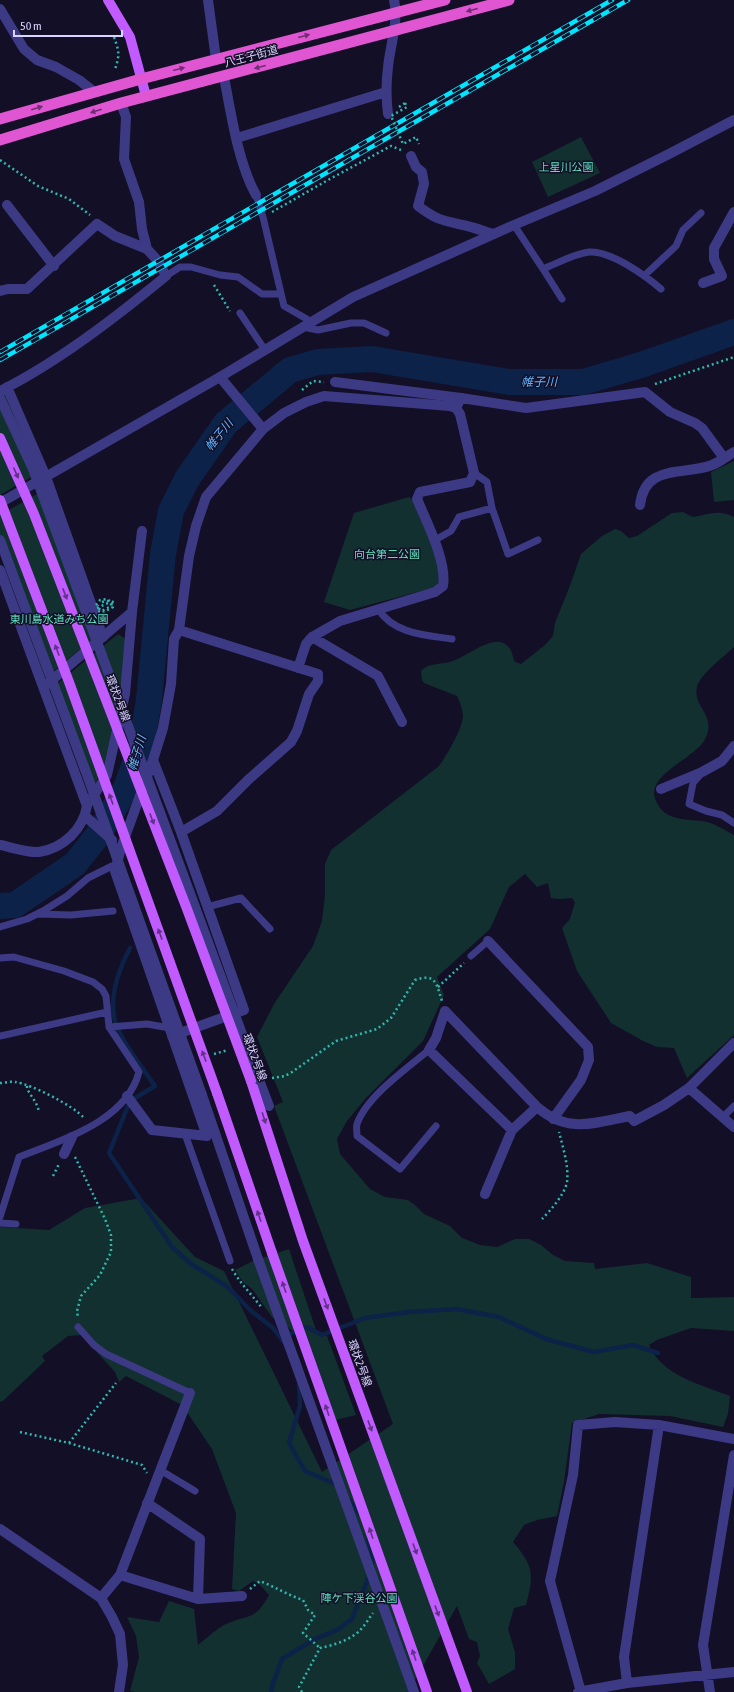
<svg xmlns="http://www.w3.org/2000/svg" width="734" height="1692" font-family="'Asap Condensed','Noto Sans JP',sans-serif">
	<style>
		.green { fill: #12302f }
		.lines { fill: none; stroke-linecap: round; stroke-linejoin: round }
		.stream { stroke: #0c2248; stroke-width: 4.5 }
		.river { stroke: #0c2248; stroke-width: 26 }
		.path { stroke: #2fb8b0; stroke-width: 2.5; stroke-dasharray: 2 3; stroke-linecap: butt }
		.service { stroke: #3d3a85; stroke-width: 7 }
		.pedestrian { stroke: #3d3a85; stroke-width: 10 }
		.minor { stroke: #3d3a85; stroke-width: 10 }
		.tertiary { stroke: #3d3a85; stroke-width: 10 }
		.primary { stroke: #c25bff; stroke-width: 10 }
		.trunk { stroke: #e055d1; stroke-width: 11 }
		.rail-casing { stroke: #00e5ff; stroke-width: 4.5 }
		.rail { stroke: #130f26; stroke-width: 3; stroke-dasharray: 9; stroke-linecap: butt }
		.path-bridge { stroke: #2fb8b0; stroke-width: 2.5; stroke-dasharray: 2 3; stroke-linecap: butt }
		.pedestrian-bridge { stroke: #3d3a85; stroke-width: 10 }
		.primary-bridge { stroke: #c25bff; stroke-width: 10 }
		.oneway { fill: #6f2e73 }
		.oneway2 { fill: #623188 }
		.labels { text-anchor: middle; stroke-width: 3; stroke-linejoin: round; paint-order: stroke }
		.street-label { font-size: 11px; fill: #d9d4ff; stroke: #130f26 }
		.park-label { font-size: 11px; fill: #5fe0c0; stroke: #130f26 }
		.water-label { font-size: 12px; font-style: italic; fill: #62b6ff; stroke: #130f26 }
	</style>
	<rect width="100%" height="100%" fill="#130f26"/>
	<path class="green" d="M581 137 600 173 548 197 532 162Z
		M7 394 40 472 0 495V397Z
		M734 461V500L714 502 711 472Z
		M46 489 100 633 45 678 0 552V515Z
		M409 497 413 500C421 517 448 572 436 587L350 610 324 602 354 513Z
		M683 512 693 517C708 514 720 509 734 517V647C724 657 700 674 697 687 692 708 719 715 704 741 693 759 644 776 656 801 665 823 689 818 707 822 716 824 726 831 734 835V1035L687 1078 674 1048 657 1047 643 1041 611 1023 577 971 562 928 570 919 575 902 572 898 559 899 551 898 548 883 537 887 525 874 509 887 490 929 437 977 444 995 423 1041 366 1098 347 1121 337 1139 340 1154 370 1189 385 1197 408 1200 415 1205 424 1214 450 1226 462 1238 480 1245 497 1247 515 1239H529L541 1245 553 1255 565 1261 594 1263 595 1269 647 1263 691 1277V1298L734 1297V1331L691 1328 657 1340 649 1345C661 1375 702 1385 730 1396L728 1414 723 1427 670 1416 599 1414 572 1423 564 1482 557 1516 537 1520 524 1525 513 1542C534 1566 534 1575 526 1605L514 1608 508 1629 515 1652V1669L489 1684 477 1663 480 1656 477 1642 469 1639 457 1606 408 1692H136L130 1691 139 1657 136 1636 127 1617 159 1622 169 1601 194 1609 198 1645C207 1638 216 1629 226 1624 249 1614 255 1621 269 1595L260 1585 253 1581 239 1591 232 1589 236 1513 212 1449 182 1405 126 1376 119 1382 115 1372 81 1335 68 1336 42 1356 45 1361 3 1401 0 1402V1227L49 1230 85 1208 141 1198 195 1257 224 1271 322 1472 393 1424 274 1106 283 1102 257 1037 274 1004 313 946 322 921 325 895V864L331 850 439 766C447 755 463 728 463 715 462 708 460 702 457 696L424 683 422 680 421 671C429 662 442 665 453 661 471 655 507 621 514 661L518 663 521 664 545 645 553 636 555 623 571 583 581 554 602 536 615 529 621 531 629 538 637 536 672 513Z
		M118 634 126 639 121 694 103 768 91 792 52 688Z
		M289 1249 316 1330 307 1325 292 1331 285 1324 272 1317 252 1289 243 1282 235 1270 253 1261Z
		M307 1329 320 1336H327L356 1415 331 1421 307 1358 295 1333Z"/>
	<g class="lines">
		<path class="stream" d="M130 948C119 969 110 993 114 1017 116 1034 144 1070 155 1086L130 1101 109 1153 172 1247 190 1263 228 1287 250 1310 273 1328 286 1345
			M285 1336 307 1327 322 1335 365 1318 408 1312 457 1309 499 1317 546 1339 594 1352 633 1345 658 1353
			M299 1384 300 1406 289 1443 305 1471 338 1485
			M348 1499 361 1515
			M368 1539 373 1557 371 1567
			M272 1692 271 1689 282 1659 315 1639 337 1630 352 1619 369 1576"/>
		<path class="river" d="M0 906 15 905 75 864 98 835 126 788 142 744 149 699 163 554 171 511 187 479 226 423 290 370 318 362 372 359 509 382H583L641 365 734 332"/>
		<path class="path" d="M114 37C119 51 120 55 115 69
			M399 107 405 103
			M0 160 38 186 69 199 90 215
			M272 212 328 180 391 146 401 150
			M214 285 230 311
			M655 384 734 357
			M302 390 313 381 324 382
			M102 602 106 601 115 602
			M438 987 464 963
			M214 1054 228 1050
			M272 1078 285 1076 292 1072 336 1041 377 1029 391 1018 415 980C436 973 436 983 442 1001
			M0 1083C5 1083 11 1081 15 1082 31 1084 74 1106 84 1118
			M27 1086V1089L36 1103 39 1111
			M75 1157 105 1219 111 1235V1252L100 1275 81 1296 77 1311 78 1318
			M53 1176 59 1164
			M542 1219C550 1211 565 1194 567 1182 569 1166 563 1148 559 1132
			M232 1269C240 1283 252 1295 262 1308
			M20 1432 69 1443 142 1465 147 1473
			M69 1443 116 1383
			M250 1589 260 1581C275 1587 288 1595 303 1600L308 1610 315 1615 303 1633 320 1648
			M302 1692 299 1687 320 1648C334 1645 352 1640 362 1628 366 1624 369 1618 373 1613"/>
		<path class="service" d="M256 195 263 217 284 306 312 322
			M514 225 543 269C558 263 573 254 589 252 610 250 646 276 661 289
			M543 269 562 299
			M645 275 676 246 683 230 701 213
			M166 276 180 267H191L220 275 238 277 262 294H281
			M240 313 265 350
			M303 327 318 330 351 323H364L386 333
			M492 508 508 554 538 540
			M435 540 451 531 459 517 492 508 487 482 474 473
			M378 609C394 634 425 635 452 639
			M701 774 693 783 689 804 706 811 722 815 734 823
			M207 907 241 898 270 929
			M37 914 71 915 113 911
			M0 927 27 919 43 911 67 896 88 878 112 866H116
			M471 956 488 941
			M0 958 14 957 64 971 93 982 102 989 106 996 109 1027 139 1072C126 1122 61 1140 19 1157L0 1217
			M109 1027 147 1024 170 1028
			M0 1036 107 1012
			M429 1050C407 1068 366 1097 357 1124 356 1127 357 1132 357 1136L400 1169 436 1126
			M724 1116 734 1106
			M185 1134 230 1261
			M0 1223 16 1224
			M78 1327 94 1345 106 1354 190 1393
			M160 1470 195 1491"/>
		<path class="pedestrian" d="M335 382 461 398
			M46 477 103 637
			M90 801 107 775 125 694 132 612
			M259 1080 269 1106
			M202 1095 258 1259
			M64 1154 72 1137"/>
		<path class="minor" d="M208 0 216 59
			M0 9 24 49 37 60 56 67 79 80 93 91
			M224 77C231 113 238 163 256 195
			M388 114C386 98 386 83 388 67 390 46 399 21 394 0
			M237 138 386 92
			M411 156 416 167 422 172 424 184 418 206C437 220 441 220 463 225 473 227 483 231 493 234
			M7 205 54 266
			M703 283 722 276 714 259V248L734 212
			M0 291 8 289H27L97 224 115 236 147 249
			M220 377 263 429
			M7 387 46 477
			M0 391C58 362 116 317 166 276L158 261 147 249 142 229 139 202 124 159 126 117 121 103
			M456 408 461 398 526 408 645 392 670 412 695 423 702 428 724 458
			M640 505C645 463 684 476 712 465 720 462 727 456 734 452
			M0 570 87 806C83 829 64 848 39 852 29 853 10 847 0 845
			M298 668 306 644 312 637 378 676 402 722
			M46 685 132 612 142 531
			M661 789 702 772 722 761 734 746
			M85 816 112 840
			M181 832 217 811 248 780 291 742 297 731 309 694 318 681V674L179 630 189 556 196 526 206 497 263 429 284 413 306 402 324 396 450 406 456 408 460 414 474 473 470 482 420 492 417 499C427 523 447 561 443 586L435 592 340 621 312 637
			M488 941 588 1047 589 1060 581 1080 553 1119
			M172 1036 244 1010 181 832 153 760 163 728 171 684 174 639 179 630
			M689 1088 734 1043
			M127 1096 152 1130 207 1136 115 871 121 848 153 760
			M537 1107 512 1130 429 1050 436 1038 445 1011 537 1107C568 1134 594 1123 630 1116L634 1121 664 1105 689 1088 734 1127
			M485 1194 512 1130
			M147 1503 200 1539 198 1599
			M120 1575 198 1599 242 1596
			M101 1598 120 1575 190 1393
			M627 1683 624 1657 659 1425
			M578 1692 627 1683 734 1672
			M581 1692 550 1581 573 1475 578 1425 615 1422 659 1425 734 1439
			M710 1692 703 1645 734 1455"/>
		<path class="tertiary" d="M0 503 220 377 353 297 514 225 595 191 669 154 734 120
			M0 1529 101 1598 112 1617 120 1634 123 1665 119 1692"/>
		<path class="primary" d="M108 0 130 37 146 96
			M251 1081 303 1241 467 1692
			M217 1093 272 1253"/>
		<path class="trunk" d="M0 119 141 79 445 0
			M0 140 121 103 509 0"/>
		<defs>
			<path id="rail" d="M0 352 612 0
				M0 360 628 0"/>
		</defs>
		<use href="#rail" class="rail-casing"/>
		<use href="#rail" class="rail"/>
		<path class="path-bridge" d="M405 103 407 107 391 116 403 144 416 137 419 144
			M96 605 100 600 107 599 111 602V606L102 611 98 608V605
			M97 608 108 603 113 604V607L102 613 98 611"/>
		<path class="pedestrian-bridge" d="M0 398 33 469 259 1080
			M0 540 90 783 202 1095
			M258 1259 414 1692"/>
		<path class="primary-bridge" d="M0 438 34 514 187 909 251 1081
			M0 500 69 682 217 1093
			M272 1253 427 1692"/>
	</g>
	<defs><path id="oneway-solid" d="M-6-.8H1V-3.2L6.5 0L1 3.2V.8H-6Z"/></defs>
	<g class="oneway">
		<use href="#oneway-solid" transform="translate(472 10) rotate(165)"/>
		<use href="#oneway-solid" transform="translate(304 36) rotate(-15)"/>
		<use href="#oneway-solid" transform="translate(260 67) rotate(165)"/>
		<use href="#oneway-solid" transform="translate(179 69) rotate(-15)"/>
		<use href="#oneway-solid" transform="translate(37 108) rotate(-17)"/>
		<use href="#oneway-solid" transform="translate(96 111) rotate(163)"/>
	</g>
	<g class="oneway2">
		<use href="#oneway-solid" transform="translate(16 473) rotate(66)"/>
		<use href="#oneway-solid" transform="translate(65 594) rotate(69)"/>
		<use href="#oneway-solid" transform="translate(57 650) rotate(-111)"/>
		<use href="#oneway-solid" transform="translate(111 799) rotate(-110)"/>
		<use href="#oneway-solid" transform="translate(152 819) rotate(69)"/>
		<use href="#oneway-solid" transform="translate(160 934) rotate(-110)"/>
		<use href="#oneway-solid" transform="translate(204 1056) rotate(-110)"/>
		<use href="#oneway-solid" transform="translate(264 1118) rotate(72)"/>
		<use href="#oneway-solid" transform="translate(259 1216) rotate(-109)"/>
		<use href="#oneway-solid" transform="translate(284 1287) rotate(-109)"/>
		<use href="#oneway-solid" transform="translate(326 1304) rotate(70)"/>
		<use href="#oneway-solid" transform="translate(327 1410) rotate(-109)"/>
		<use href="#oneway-solid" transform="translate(370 1426) rotate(70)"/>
		<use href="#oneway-solid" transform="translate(371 1533) rotate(-109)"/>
		<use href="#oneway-solid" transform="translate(415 1549) rotate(70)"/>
		<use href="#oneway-solid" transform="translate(437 1611) rotate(70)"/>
		<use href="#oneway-solid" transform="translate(414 1655) rotate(-109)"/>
	</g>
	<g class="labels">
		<g class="street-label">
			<text transform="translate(251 56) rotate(-15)" y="4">八王子街道</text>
			<text transform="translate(118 698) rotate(69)" y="4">環状2号線</text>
			<text transform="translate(255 1057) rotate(70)" y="4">環状2号線</text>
			<text transform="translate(360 1363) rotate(70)" y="4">環状2号線</text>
		</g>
		<g class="park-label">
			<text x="566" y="171">上星川公園</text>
			<text x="387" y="558">向台第二公園</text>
			<text x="59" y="623">東川島水道みち公園</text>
			<text x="359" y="1602">陣ケ下渓谷公園</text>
		</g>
		<g class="water-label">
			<text x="539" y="386">帷子川</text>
			<text transform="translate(219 435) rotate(-51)" y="4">帷子川</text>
			<text transform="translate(137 753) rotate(-73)" y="4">帷子川</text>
		</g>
	</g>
	<path d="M14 30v6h108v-6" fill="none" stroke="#d9d4ff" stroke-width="2"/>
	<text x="20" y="30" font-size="12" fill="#d9d4ff" stroke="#130f26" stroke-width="3" paint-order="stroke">50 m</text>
</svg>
